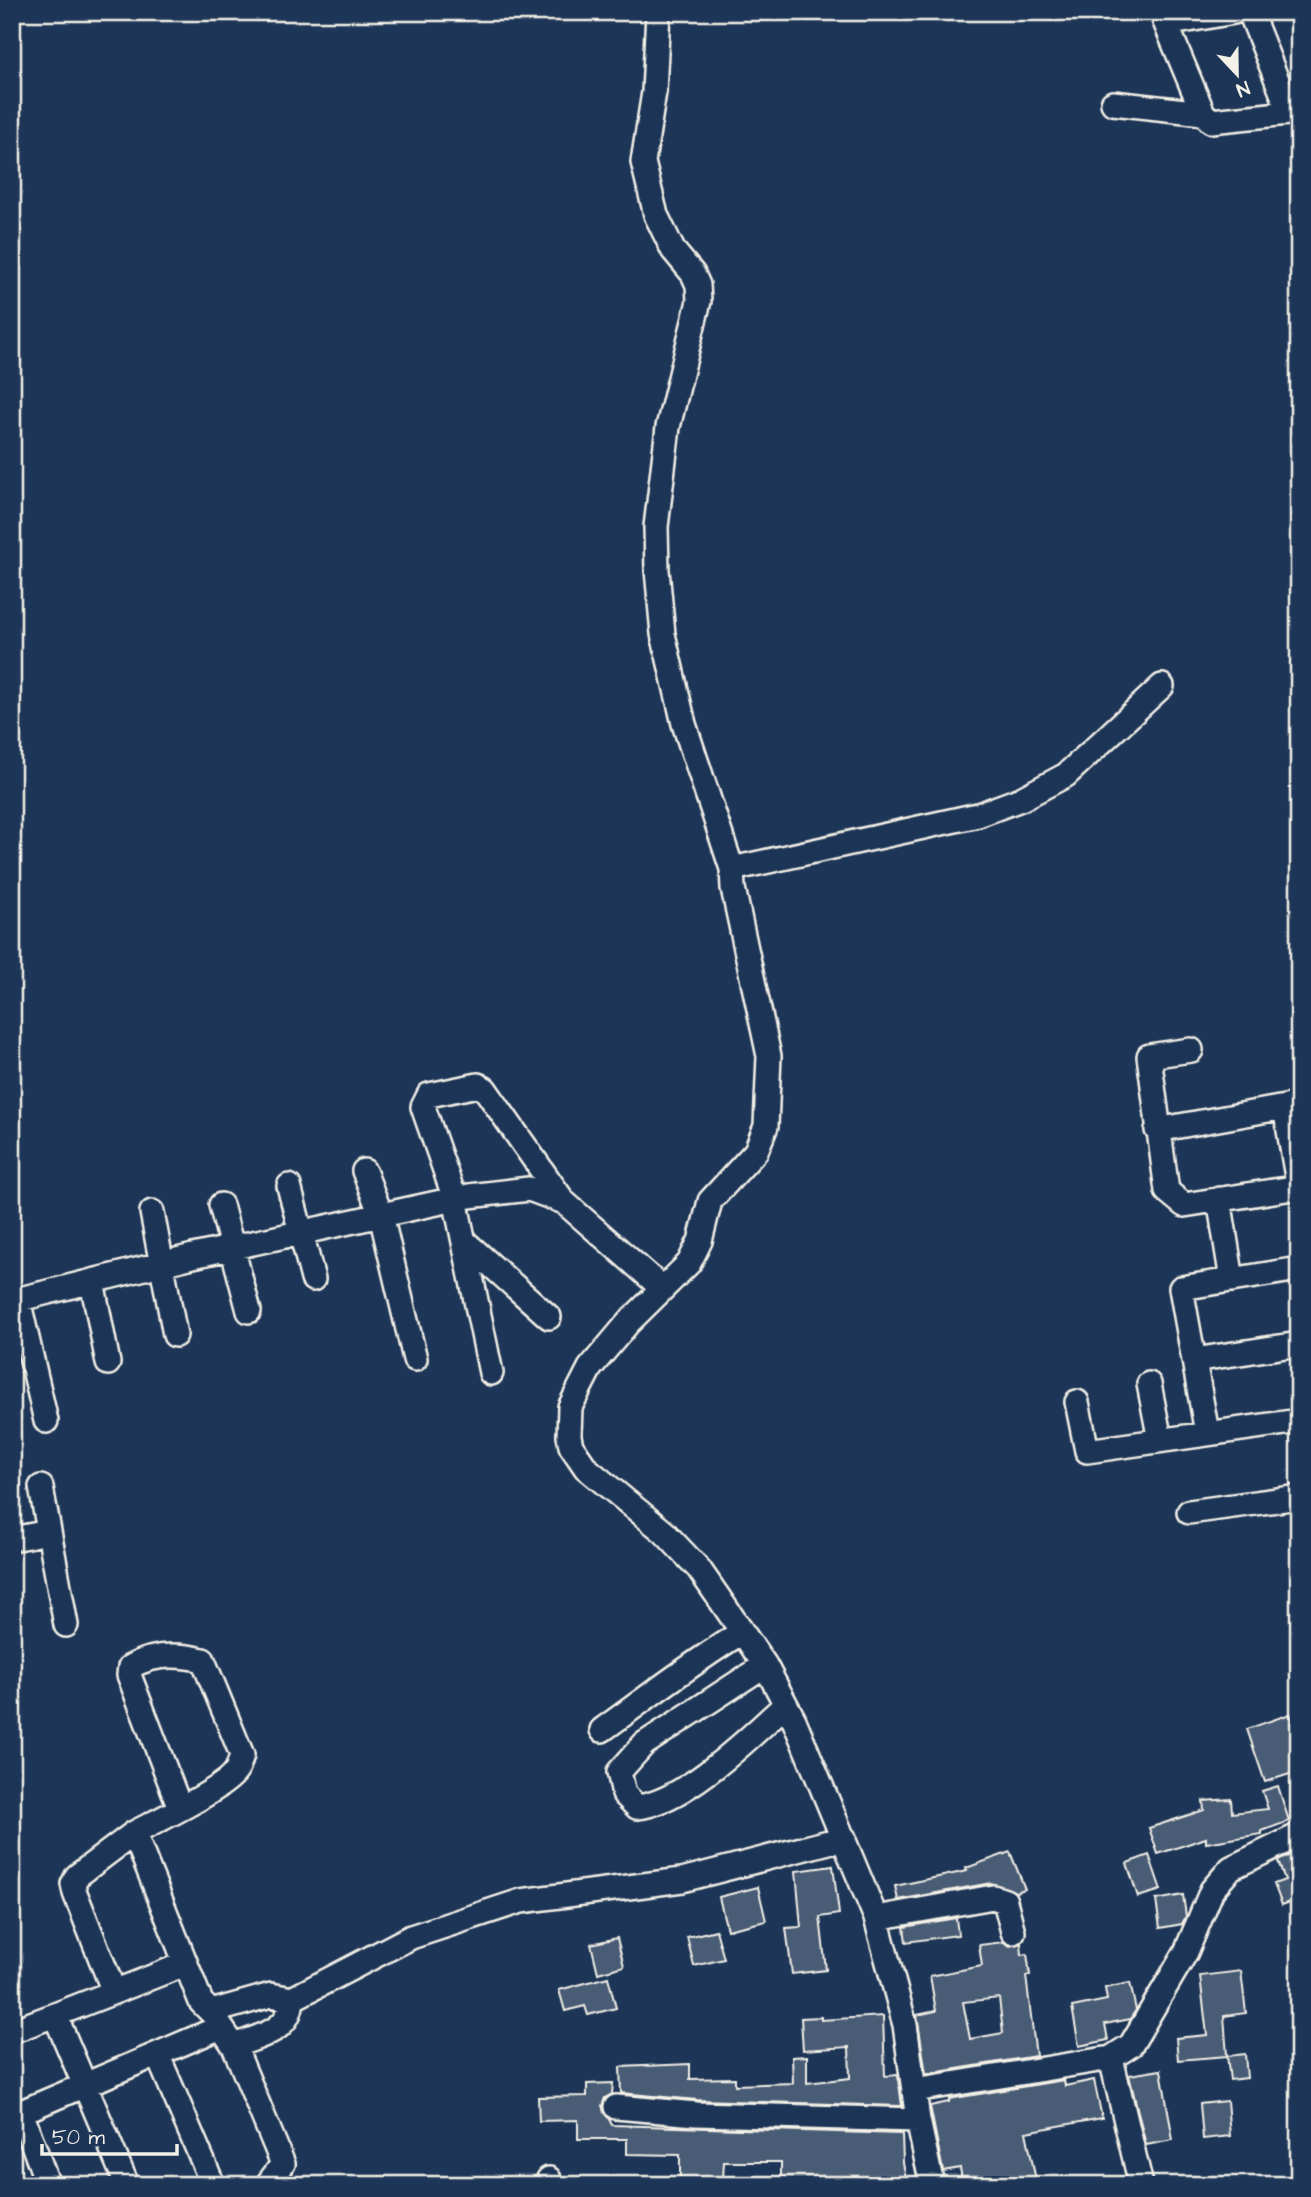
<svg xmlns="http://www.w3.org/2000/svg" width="1311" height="2197" font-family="'Architects Daughter',sans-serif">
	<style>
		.building { fill: #485b74; stroke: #f4f1e8; stroke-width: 2; fill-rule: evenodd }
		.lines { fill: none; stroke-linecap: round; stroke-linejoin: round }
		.minor-casing { stroke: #f4f1e8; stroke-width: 28 }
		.minor { stroke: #1d3557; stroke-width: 23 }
	</style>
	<rect width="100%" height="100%" fill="#1d3557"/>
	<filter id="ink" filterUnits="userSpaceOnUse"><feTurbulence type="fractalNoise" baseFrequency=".0143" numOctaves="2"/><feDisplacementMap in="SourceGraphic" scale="14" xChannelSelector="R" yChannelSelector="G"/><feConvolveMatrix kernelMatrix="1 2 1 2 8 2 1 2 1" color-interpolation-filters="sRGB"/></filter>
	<g filter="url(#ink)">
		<path class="building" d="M1290 1714 1299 1739V1771L1265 1782 1247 1729Z
			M1278 1786 1289 1821 1262 1831V1834L1206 1843V1838L1158 1854 1149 1828 1204 1810 1203 1801 1231 1799 1232 1813 1268 1809 1262 1791Z
			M1010 1852 1025 1889 1016 1892 991 1883 898 1900 895 1886 967 1871 966 1868Z
			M1296 1852 1299 1858 1297 1914 1293 1901 1282 1905 1274 1884 1285 1880 1278 1861Z
			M1149 1855 1161 1890 1138 1897 1127 1863Z
			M833 1866 839 1914 820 1917 826 1970 792 1974 786 1928 801 1927 796 1871Z
			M758 1887 766 1921 727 1930 719 1897Z
			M1183 1895 1186 1916 1182 1924 1160 1928 1156 1900Z
			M956 1918 958 1935 906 1942 904 1927Z
			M716 1930 724 1959 694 1966 687 1937Z
			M617 1938 624 1966 598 1973 591 1944Z
			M1004 1942 1010 1946 1021 1943 1022 1955 1027 1954 1030 1975 1026 1976 1036 2056 926 2074 917 2015 936 2011 930 1976 982 1966 979 1945ZM999 1998 1003 2033 970 2039 963 2002Z
			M1241 1971 1246 2013 1224 2016 1227 2056 1178 2060 1176 2038 1207 2035 1200 1976Z
			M608 1977 616 2008 588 2015 585 2006 565 2011 559 1990Z
			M1130 1983 1136 2010 1130 2019 1105 2024 1108 2040 1079 2046 1072 2007 1107 2000 1105 1988Z
			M883 2016 885 2076 898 2075 902 2106 697 2100 621 2093 620 2067 690 2064V2079L735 2078V2085L793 2083 792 2057 807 2056V2083L850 2078 849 2047 803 2050 801 2018 821 2017V2020Z
			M1245 2054 1247 2078 1230 2080 1227 2056Z
			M1161 2070 1173 2140 1146 2145 1129 2075Z
			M1064 2080 1065 2086 1094 2080 1102 2118 1026 2132 1037 2185H963L960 2168 943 2171 930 2106 949 2102V2099Z
			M613 2083 612 2094 605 2098 602 2106 612 2125 902 2134 903 2163 907 2185H781V2162H724L723 2179 680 2178V2155L627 2154V2139H578V2120L539 2121 538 2097 587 2096V2084Z
			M1227 2101 1230 2136 1203 2139 1200 2104Z"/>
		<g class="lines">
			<defs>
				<path id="minor" d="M658 12 654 92 643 162 656 215 673 250 693 274 698 285 699 301 668 427 656 527 657 570 663 634 684 724 732 869 733 888 769 1056 766 1126 756 1151 710 1201 700 1241 689 1263 628 1323 590 1368 570 1407 569 1436 571 1446 586 1468 664 1532 699 1569 765 1665 794 1720 876 1918 905 2025 918 2120 932 2185
					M1161 12 1203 113 1211 121 1299 112
					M1250 12 1290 113
					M1166 24 1234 12
					M1113 103 1203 113
					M732 869 978 815 1021 799 1066 775 1162 686
					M1191 1050 1149 1056 1167 1191 1184 1205 1299 1187
					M1299 1104 1285 1107 1299 1189
					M1157 1130 1285 1107
					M364 1171 381 1215 415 1359
					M289 1186 313 1279
					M1219 1199 1232 1280
					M221 1205 249 1311
					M152 1212 175 1335
					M464 1241 549 1317
					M92 1281 108 1363
					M18 1299 46 1421
					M12 1301 193 1256 469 1196 529 1189 564 1202 662 1288
					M1194 1360 1299 1344
					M491 1373 455 1199 423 1107 429 1095 478 1085 485 1089 564 1202
					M1149 1384 1160 1440
					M1077 1402 1087 1451 1299 1421
					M1207 1433 1181 1288 1299 1269
					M41 1487 66 1625
					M1189 1512 1299 1497
					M12 1539 49 1532
					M765 1665 644 1744 619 1772 624 1794 637 1807C684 1803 750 1737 785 1705
					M602 1730C648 1697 693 1662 742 1632
					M180 1808 129 1675 130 1667C152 1654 179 1654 203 1660L242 1755C240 1760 239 1767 236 1771 226 1788 155 1822 134 1833L201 2002 211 2012 271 1995 292 1999
					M134 1833 77 1876 73 1884 75 1893 114 1992 185 1964
					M876 1918 993 1897 1005 1901 1013 1932
					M114 1992 55 2015 127 2185
					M12 2031 55 2015
					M158 2056 213 2185
					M1111 2058 1141 2185
					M915 2090 1111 2058 1131 2045 1186 1952 1212 1890 1231 1868 1299 1835
					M616 2107 696 2114 918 2120
					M21 2112 48 2185
					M12 2116 221 2027 234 2046
					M549 2179V2185
					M267 2185 283 2164 234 2046C261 2035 290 2032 292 1999L411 1937 521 1901 682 1880 844 1838"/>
			</defs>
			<use href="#minor" class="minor-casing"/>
			<use href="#minor" class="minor"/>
		</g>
	</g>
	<rect width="1311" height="2197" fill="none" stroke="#1d3557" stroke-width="42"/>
	<rect x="21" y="21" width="1269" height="2155" fill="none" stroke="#f4f1e8" stroke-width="2.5" filter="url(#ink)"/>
	<g transform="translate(1237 74) rotate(158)" stroke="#1d3557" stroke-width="5" paint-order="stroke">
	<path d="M0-5L12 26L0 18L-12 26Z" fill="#f4f1e8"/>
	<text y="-10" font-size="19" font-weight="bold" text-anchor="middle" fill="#f4f1e8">N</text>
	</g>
	<path d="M42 2144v10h135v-10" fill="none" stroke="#f4f1e8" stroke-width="3.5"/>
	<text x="52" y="2144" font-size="21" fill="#f4f1e8" stroke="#1d3557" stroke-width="5" paint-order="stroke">50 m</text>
</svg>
